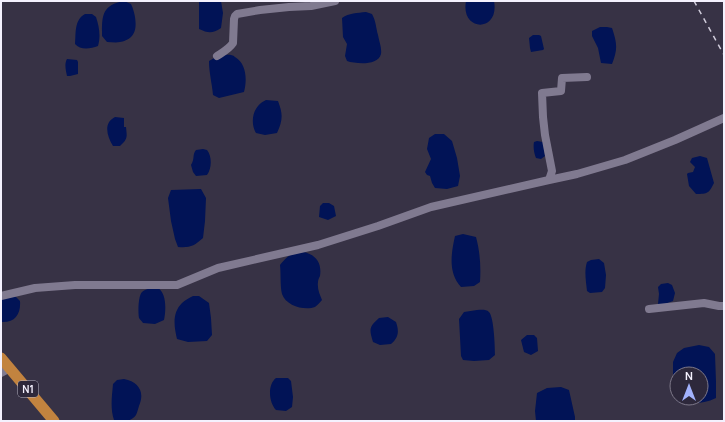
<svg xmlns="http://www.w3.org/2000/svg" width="725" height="422" font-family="Manrope,sans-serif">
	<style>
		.water { fill: #011356; fill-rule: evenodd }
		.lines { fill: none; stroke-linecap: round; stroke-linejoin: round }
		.minor { stroke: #807a90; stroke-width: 8 }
		.highway { stroke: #c2833f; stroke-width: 11 }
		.rail { stroke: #d0ccdb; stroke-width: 1.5; stroke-dasharray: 5 5; stroke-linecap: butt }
		.labels { text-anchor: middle; stroke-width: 4; stroke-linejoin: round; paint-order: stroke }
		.shield { fill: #2d283b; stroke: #b8b5c4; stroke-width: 1 }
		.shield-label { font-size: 10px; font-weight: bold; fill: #f4f1fe }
	</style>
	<rect width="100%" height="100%" fill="#373245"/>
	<path class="water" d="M124 1 131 4C135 12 139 30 131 37 129 39 123 42 120 42 116 43 111 42 107 42L102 36C102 17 101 5 124 1Z
		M199 1H221L223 13 221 28C212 34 208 33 199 29Z
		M466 1H494C500 33 460 32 466 1Z
		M366 12 372 14C376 21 376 28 378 35 379 41 382 48 381 54 378 66 356 64 347 61L345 56 347 44 343 37 342 18C349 13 357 13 366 12Z
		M85 14H92L96 17C99 26 101 36 98 46 90 49 80 50 75 44 76 33 74 20 85 14Z
		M600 27H607L612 28C617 43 618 49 612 64L601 63 598 48 592 36V31Z
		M533 35H539L541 36 544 49 543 50 531 52 530 48 529 38Z
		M223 55C227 55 232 54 235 57 247 64 247 81 244 92L219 98 213 95C212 83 209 73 209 61L216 57Z
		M67 59 77 60 78 62V74L70 76H67C66 71 64 64 67 59Z
		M266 100 278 101C283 114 283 120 277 133L265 135 256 133C251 125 252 113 258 106 260 103 264 101 266 100Z
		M115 117 124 118V127H126C127 137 128 139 120 146H113C107 136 103 123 115 117Z
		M435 134H444L452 141 457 158 460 176 458 186 447 189 435 188 432 183 430 176 427 175 425 172 431 159 427 149 429 138Z
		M537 141 543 142 545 156 541 159 536 158C534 153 533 147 534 142Z
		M203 149 207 150C212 156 212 168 207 175L196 176 193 172 191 165C195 159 192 155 196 150Z
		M700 156 707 158 714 183C709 193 708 194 696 194L689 186 687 174 688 173 693 172 695 167 690 162 692 158Z
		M201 189 206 198 205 221 203 238C194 246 190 248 178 247L175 239 171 221 168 198 171 190Z
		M323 203H329L334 206 336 216 328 220 319 217 320 206Z
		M463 234 476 237C480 252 481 266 480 282L474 286 461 287C448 273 451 254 455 236Z
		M304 252C316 255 322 263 320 276 319 278 318 280 318 282 317 289 320 295 322 300 320 302 318 305 315 307 305 311 286 306 282 294 280 286 281 273 280 265 288 255 292 253 304 252Z
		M599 259 604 263 606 275 605 288 602 292 590 293 587 291C586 281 584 271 587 262L591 260Z
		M668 283 672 285 675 293 673 301 665 304H658L659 294 658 287 661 284Z
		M157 287C167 293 166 310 164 320L155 324 143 323C142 321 140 320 139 318 138 313 138 296 142 292 145 289 153 288 157 287Z
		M12 296 16 297 20 301C21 314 15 323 1 322V298Z
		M193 296H199L209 303 211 318 212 335 207 341 188 342 177 339C174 326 172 313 182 303 185 300 189 298 193 296Z
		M477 310C481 310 486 309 489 312 494 317 495 347 495 355L489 360 474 361 463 360 461 356 459 319 464 312Z
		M388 317 396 322C399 331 399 337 391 344L380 345 373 342C369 329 369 327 379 318Z
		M527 335H534L537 338 538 351 531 355 524 352 521 340Z
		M699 345 709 347 715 354 716 382V398C704 404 691 404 678 402L673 388V362L677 353 684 348ZM677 374H701V398H677Z
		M276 378H288L291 381 293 397 292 407 286 411 276 410C269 403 267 385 276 378Z
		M124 379C139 382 145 392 139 406 138 409 137 413 136 415 134 418 131 419 128 421L114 420C110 408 112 396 113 384L117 380Z
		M561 387 569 390 575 417V421H536L535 411 537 393 547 388Z"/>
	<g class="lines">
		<path class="minor" d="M217 56C223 52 229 49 233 43L234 19 235 16 237 14 260 10 289 7 311 6 335 1
			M549 180 552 171 545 135 543 117 542 93 561 91 562 78 587 77
			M1 296 35 288 75 285H177L218 268 318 245 378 226 431 207 549 180 577 174 625 160 675 140 724 118
			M649 309 704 303 719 306H724
			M1 373 10 368"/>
		<path class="highway" d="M1 358 54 421"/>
		<path class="rail" d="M694 1 724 55"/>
	</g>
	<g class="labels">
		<rect class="shield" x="18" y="381" width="20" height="16" rx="3"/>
		<g class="shield-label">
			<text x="28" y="393">N1</text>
		</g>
	</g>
	<rect width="725" height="422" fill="none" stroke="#f4f1fe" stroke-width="4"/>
	<g transform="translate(689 386)"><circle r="19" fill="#2d283b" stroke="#7d7889"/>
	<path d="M0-3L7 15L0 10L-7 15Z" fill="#a2b2fd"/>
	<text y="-6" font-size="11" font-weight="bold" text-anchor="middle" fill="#f4f1fe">N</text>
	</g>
</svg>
